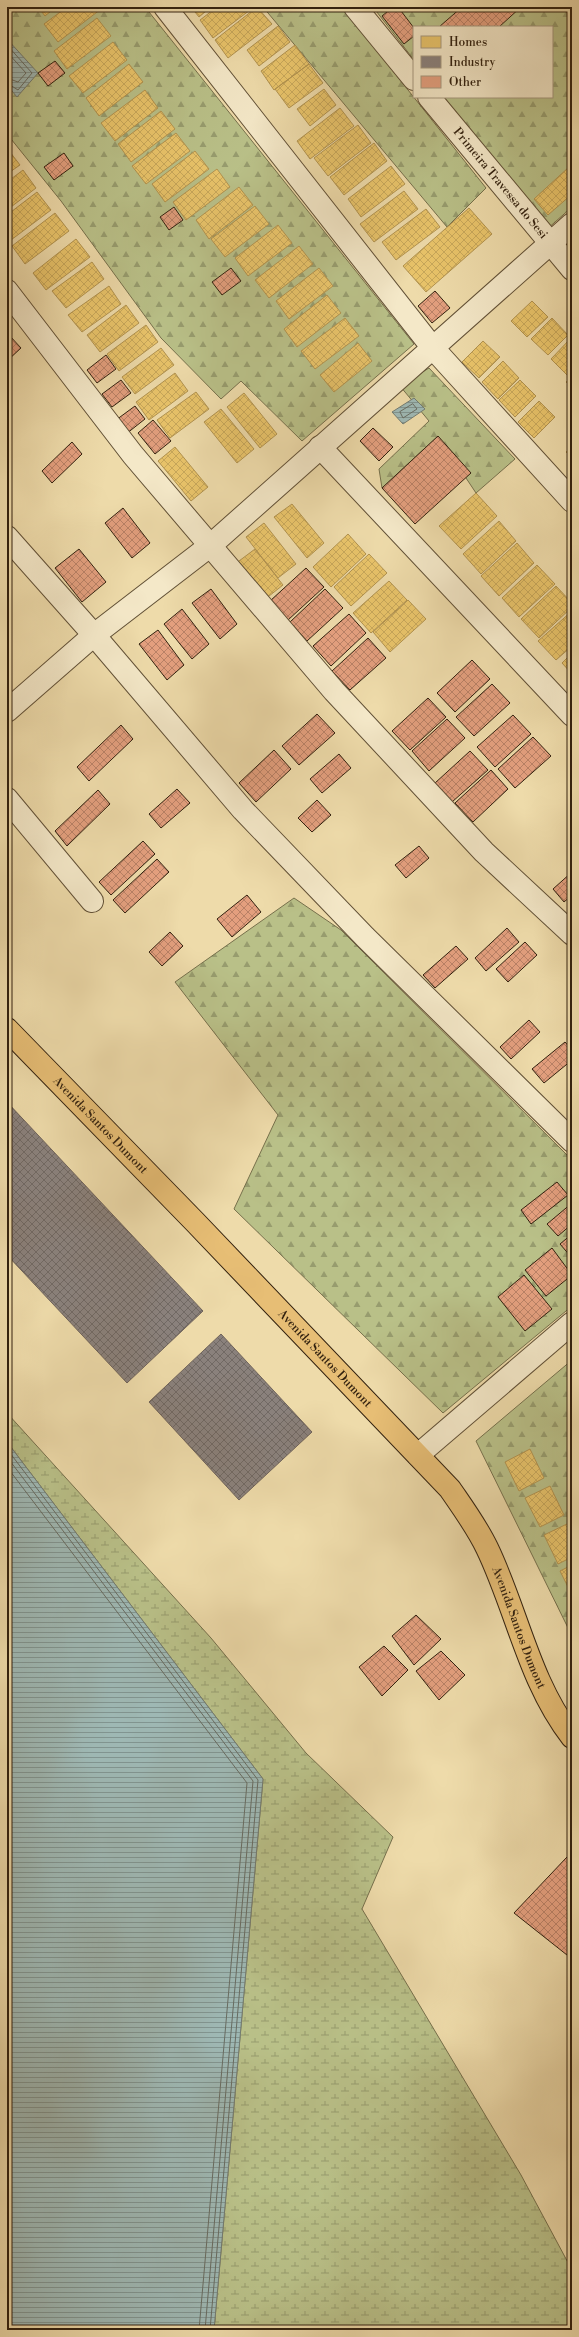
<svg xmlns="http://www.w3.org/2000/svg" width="579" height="2337" font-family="'Libre Bodoni',serif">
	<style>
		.forest { fill: url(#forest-firs); stroke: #76704c }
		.wetland { fill: url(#wetland-marsh); stroke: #76704c }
		.water { fill: url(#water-rules); stroke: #737c72 }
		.homes { fill: url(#homes-cross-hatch); stroke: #b2934f }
		.industry { fill: url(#industry-cross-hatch); stroke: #70645b }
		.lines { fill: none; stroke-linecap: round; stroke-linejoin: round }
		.shore { stroke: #686c62; stroke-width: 1 }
		.building { fill: url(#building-cross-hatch); stroke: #32210f }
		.minor-casing { stroke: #615036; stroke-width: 24 }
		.major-casing { stroke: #32210f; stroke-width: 24 }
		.minor { stroke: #f4e8c8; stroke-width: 22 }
		.major { stroke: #e7be75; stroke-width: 22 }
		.labels { text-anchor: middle; stroke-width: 4; stroke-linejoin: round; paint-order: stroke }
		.street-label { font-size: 12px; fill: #32210f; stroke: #f4e8c8 }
	</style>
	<defs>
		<pattern id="forest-firs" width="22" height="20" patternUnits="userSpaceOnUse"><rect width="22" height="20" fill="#b9c088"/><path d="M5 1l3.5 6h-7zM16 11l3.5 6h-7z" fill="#979c6e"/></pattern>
		<pattern id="wetland-marsh" width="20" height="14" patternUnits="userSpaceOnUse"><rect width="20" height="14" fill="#b9c088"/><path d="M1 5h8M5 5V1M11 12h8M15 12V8" fill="none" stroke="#979c6e"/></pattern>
		<pattern id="water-rules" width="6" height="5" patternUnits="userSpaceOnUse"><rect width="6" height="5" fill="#9eb8b4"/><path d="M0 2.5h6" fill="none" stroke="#819591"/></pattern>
		<pattern id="homes-cross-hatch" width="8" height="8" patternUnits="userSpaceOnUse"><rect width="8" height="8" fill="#e9c46a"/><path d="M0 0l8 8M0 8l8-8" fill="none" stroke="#c8a85b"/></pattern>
		<pattern id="industry-cross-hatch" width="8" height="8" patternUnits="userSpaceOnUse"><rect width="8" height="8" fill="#8a817c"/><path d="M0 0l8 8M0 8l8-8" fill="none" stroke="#716964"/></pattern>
		<pattern id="building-cross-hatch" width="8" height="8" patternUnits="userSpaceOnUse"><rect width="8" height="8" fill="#e39f7e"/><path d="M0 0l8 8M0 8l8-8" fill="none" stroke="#b98166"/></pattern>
	</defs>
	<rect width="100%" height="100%" fill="#eedbaa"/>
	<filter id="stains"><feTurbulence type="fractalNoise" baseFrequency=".005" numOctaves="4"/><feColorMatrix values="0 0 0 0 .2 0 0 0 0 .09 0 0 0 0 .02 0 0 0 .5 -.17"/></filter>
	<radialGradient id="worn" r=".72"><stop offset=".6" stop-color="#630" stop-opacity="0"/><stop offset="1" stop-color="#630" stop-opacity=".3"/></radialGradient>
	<path class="forest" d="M7 7H145L414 344 302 441 241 381 221 399 161 338 61 201 7 134Z
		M263 7H342L486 188 447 227Z
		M373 7H562L572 19V207L546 230 443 97H552V27H414V60Z
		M429 368 515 459 476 493 438 436 382 488 379 469 429 421 400 386Z
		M294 898 341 930 572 1160V1306L443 1413 234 1209 278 1115 175 982Z
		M572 1360V1636L476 1441Z"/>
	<path class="wetland" d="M7 1413 211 1638 306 1753 393 1837 362 1909 521 2175 572 2270V2330H214L263 1779 7 1442Z"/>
	<path class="water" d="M7 39 38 73 17 97 7 85Z
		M414 398 425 409 403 424 392 412Z
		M7 1442 263 1779 214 2330H7Z"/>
	<path class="homes" d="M38 7H56L45 16Z
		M67 7H100L101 9 58 42 44 24Z
		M191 7H211L199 17Z
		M217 7H254L213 38 200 20Z
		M257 7 272 24 228 58 215 40Z
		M97 18 111 36 67 69 54 51Z
		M278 26 290 42 259 66 247 50Z
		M113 42 127 60 83 93 69 76Z
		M295 45 309 64 274 90 261 71Z
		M129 64 143 82 99 116 86 98Z
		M309 64 323 83 289 108 275 89Z
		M324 89 336 105 310 126 297 109Z
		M145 90 158 108 115 141 101 123Z
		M340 108 354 126 310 159 297 141Z
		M161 111 175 129 131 162 118 144Z
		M358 125 371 143 328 176 314 158Z
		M176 133 190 151 146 184 132 166Z
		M374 143 387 161 344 195 330 177Z
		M7 148 20 165 7 174Z
		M195 151 209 169 165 202 152 184Z
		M391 166 405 184 361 217 348 199Z
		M569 167 572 170V194L548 215 534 199Z
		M217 169 230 187 186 220 173 202Z
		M23 170 36 188 7 210V182Z
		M239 187 253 205 209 239 196 220Z
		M404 191 418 209 374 242 360 224Z
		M37 192 51 210 7 243V215Z
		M255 206 269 224 225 257 211 239Z
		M469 208 492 234 426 292 403 266Z
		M426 209 440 227 396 260 382 242Z
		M55 213 69 231 25 264 12 246Z
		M278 225 292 243 248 276 235 258Z
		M76 239 90 257 46 290 33 273Z
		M299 246 313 264 269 298 255 280Z
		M92 262 104 279 66 308 52 291Z
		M319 268 333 286 289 319 276 301Z
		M109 286 121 304 82 332 68 315Z
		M327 295 341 313 297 347 284 329Z
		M532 301 548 317 527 337 511 321Z
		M126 305 139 323 100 352 87 335Z
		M345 318 359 336 315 369 301 351Z
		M552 318 568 335 548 355 531 339Z
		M146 325 158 342 119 371 107 354Z
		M571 338 572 370 567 375 551 359Z
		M483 341 500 357 479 378 462 362Z
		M358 343 372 361 334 392 320 375Z
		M161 348 174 365 135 394 122 377Z
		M503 361 519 378 498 399 482 382Z
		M175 373 188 391 149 420 136 402Z
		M572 377V388L566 382Z
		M520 380 536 396 515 417 499 400Z
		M196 392 209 409 170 438 157 420Z
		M244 393 277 434 260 448 227 407Z
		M539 401 555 417 534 438 518 422Z
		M221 409 254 449 237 463 204 422Z
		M175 447 208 487 191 501 158 461Z
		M572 447V458L566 452Z
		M476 493 497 516 461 549 439 526Z
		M292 504 324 543 307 558 274 517Z
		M499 521 516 541 481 574 463 554Z
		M264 523 296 564 278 578 246 537Z
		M348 534 366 554 331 587 313 567Z
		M517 543 534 563 499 596 481 576Z
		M255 549 283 585 264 600 235 564Z
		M369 554 387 573 351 606 334 587Z
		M537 565 555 584 519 617 502 598Z
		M389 581 407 600 371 633 353 613Z
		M556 586 572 603V607L539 638 521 619Z
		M408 600 426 619 390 652 373 632Z
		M572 611V646L556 660 538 641Z
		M572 653V674L562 663Z
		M530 1449 544 1478 519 1491 505 1462Z
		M550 1486 564 1515 540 1527 525 1498Z
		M569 1523 572 1529V1557L558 1564 544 1535Z
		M572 1565V1595L560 1571Z"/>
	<path class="industry" d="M7 1102 203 1311 127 1383 7 1255Z
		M221 1334 312 1432 239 1500 149 1402Z"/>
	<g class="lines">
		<path class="shore" d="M7 45 32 73 18 90 7 83
			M7 52 26 73 18 82 7 78
			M413 404 417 409 403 418 400 412Z
			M7 1449 258 1780 210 2330
			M7 1457 253 1781 205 2330
			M7 1467 247 1783 199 2330"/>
	</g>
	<path class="building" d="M393 7H398L414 28V36L404 44 382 16Z
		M462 7H521L499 27H439Z
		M55 61 65 73 48 86 38 73Z
		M64 153 73 166 54 180 44 167Z
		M174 207 183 220 169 230 160 217Z
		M231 268 241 281 222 295 212 282Z
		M435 291 450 308 432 323 418 306Z
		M10 336 21 348 7 361V338Z
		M106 355 116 369 97 383 87 370Z
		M121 380 131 393 112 407 102 394Z
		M135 406 145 419 126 434 116 420Z
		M153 420 171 441 155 454 138 433Z
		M373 428 393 447 379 461 360 441Z
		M438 436 471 473 415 524 382 488Z
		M72 442 82 454 52 483 42 471Z
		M123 508 150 543 132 558 105 523Z
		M79 549 106 582 82 602 55 568Z
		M306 568 324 587 288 620 270 601Z
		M211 589 237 624 220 639 192 603Z
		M325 589 343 608 307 641 290 622Z
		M182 609 209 644 192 659 164 624Z
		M349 614 366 633 331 666 313 646Z
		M158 630 184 665 167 680 139 644Z
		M368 638 386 658 350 690 332 671Z
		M472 660 490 679 455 712 437 693Z
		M492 684 510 703 474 736 456 717Z
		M428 698 446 717 410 750 392 731Z
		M317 714 335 733 299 765 282 746Z
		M513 715 531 734 495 767 477 747Z
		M447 719 465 738 429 771 412 751Z
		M121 725 133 739 89 781 77 767Z
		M533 737 551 756 515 788 498 769Z
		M274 750 291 769 256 802 239 783Z
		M470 751 488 770 452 802 435 783Z
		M339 754 351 768 322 793 310 779Z
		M491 770 508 789 473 822 455 803Z
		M177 789 190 803 161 828 149 814Z
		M98 790 110 804 67 846 55 831Z
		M317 800 331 815 312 832 298 818Z
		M143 841 155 854 111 895 99 882Z
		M419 846 429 858 406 878 395 865Z
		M157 859 169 872 125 913 113 900Z
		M572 872V895L564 902 553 889Z
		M247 895 261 912 232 937 217 919Z
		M507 928 519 942 486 971 475 958Z
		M170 932 183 946 162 966 149 952Z
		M525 942 537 955 508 982 496 969Z
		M456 946 468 959 435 988 423 975Z
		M529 1020 540 1032 511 1059 500 1047Z
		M565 1042 572 1050V1060L544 1083 532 1069Z
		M557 1182 568 1195 531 1224 521 1210Z
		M572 1203V1224L558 1236 547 1224Z
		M572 1234V1258L560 1244Z
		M552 1248 572 1275 546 1296 525 1270Z
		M524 1275 552 1309 525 1331 498 1297Z
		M416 1615 441 1639 414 1665 392 1636Z
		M384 1646 408 1670 382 1696 359 1667Z
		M441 1651 465 1675 439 1700 416 1671Z
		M567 1857 572 1862V1959L514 1913Z"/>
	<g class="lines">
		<defs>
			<g id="minor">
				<path d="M165 7 432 347 572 501"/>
				<path d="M355 7 414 79"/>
				<path id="s1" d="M429 97 572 269"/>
				<path d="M7 291 133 455 334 691 484 852 572 934"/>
				<path d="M320 447 572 715"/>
				<path d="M7 537 94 635 243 810 365 937 572 1141"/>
				<path d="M7 711 94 635 211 545 572 224"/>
				<path d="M7 799 92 901"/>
				<path d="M418 1455 572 1323"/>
			</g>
			<g id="major">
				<path id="s2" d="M7 1029 195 1222 450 1489C463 1508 477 1527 487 1548 517 1610 529 1682 572 1737"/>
			</g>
		</defs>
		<use href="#minor" class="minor-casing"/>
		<use href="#major" class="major-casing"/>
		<use href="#minor" class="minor"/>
		<use href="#major" class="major"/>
	</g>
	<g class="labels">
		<g class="street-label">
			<text dy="4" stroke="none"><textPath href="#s1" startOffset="112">Primeira Travessa do Sesi</textPath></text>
			<text dy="4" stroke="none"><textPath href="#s2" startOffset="134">Avenida Santos Dumont</textPath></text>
			<text dy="4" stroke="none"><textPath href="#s2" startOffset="458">Avenida Santos Dumont</textPath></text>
			<text dy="4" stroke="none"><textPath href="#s2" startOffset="794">Avenida Santos Dumont</textPath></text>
		</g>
	</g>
	<rect width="579" height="2337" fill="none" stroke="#eedbaa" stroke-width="24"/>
	<rect x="8" y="8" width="563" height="2321" fill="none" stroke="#32210f" stroke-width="2"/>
	<rect x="12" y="12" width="555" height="2313" fill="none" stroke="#32210f"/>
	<rect x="413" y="26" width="140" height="72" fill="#f4e8c8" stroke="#a6987e"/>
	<rect x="421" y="36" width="20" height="12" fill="#e9c46a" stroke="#a6987e"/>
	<text x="449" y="46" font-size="12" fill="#32210f">Homes</text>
	<rect x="421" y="56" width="20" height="12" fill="#8a817c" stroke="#a6987e"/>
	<text x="449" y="66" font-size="12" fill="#32210f">Industry</text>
	<rect x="421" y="76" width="20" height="12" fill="#e39f7e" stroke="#a6987e"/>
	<text x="449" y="86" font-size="12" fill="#32210f">Other</text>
	<rect width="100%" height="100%" filter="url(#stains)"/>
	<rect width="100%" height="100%" fill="url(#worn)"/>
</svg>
